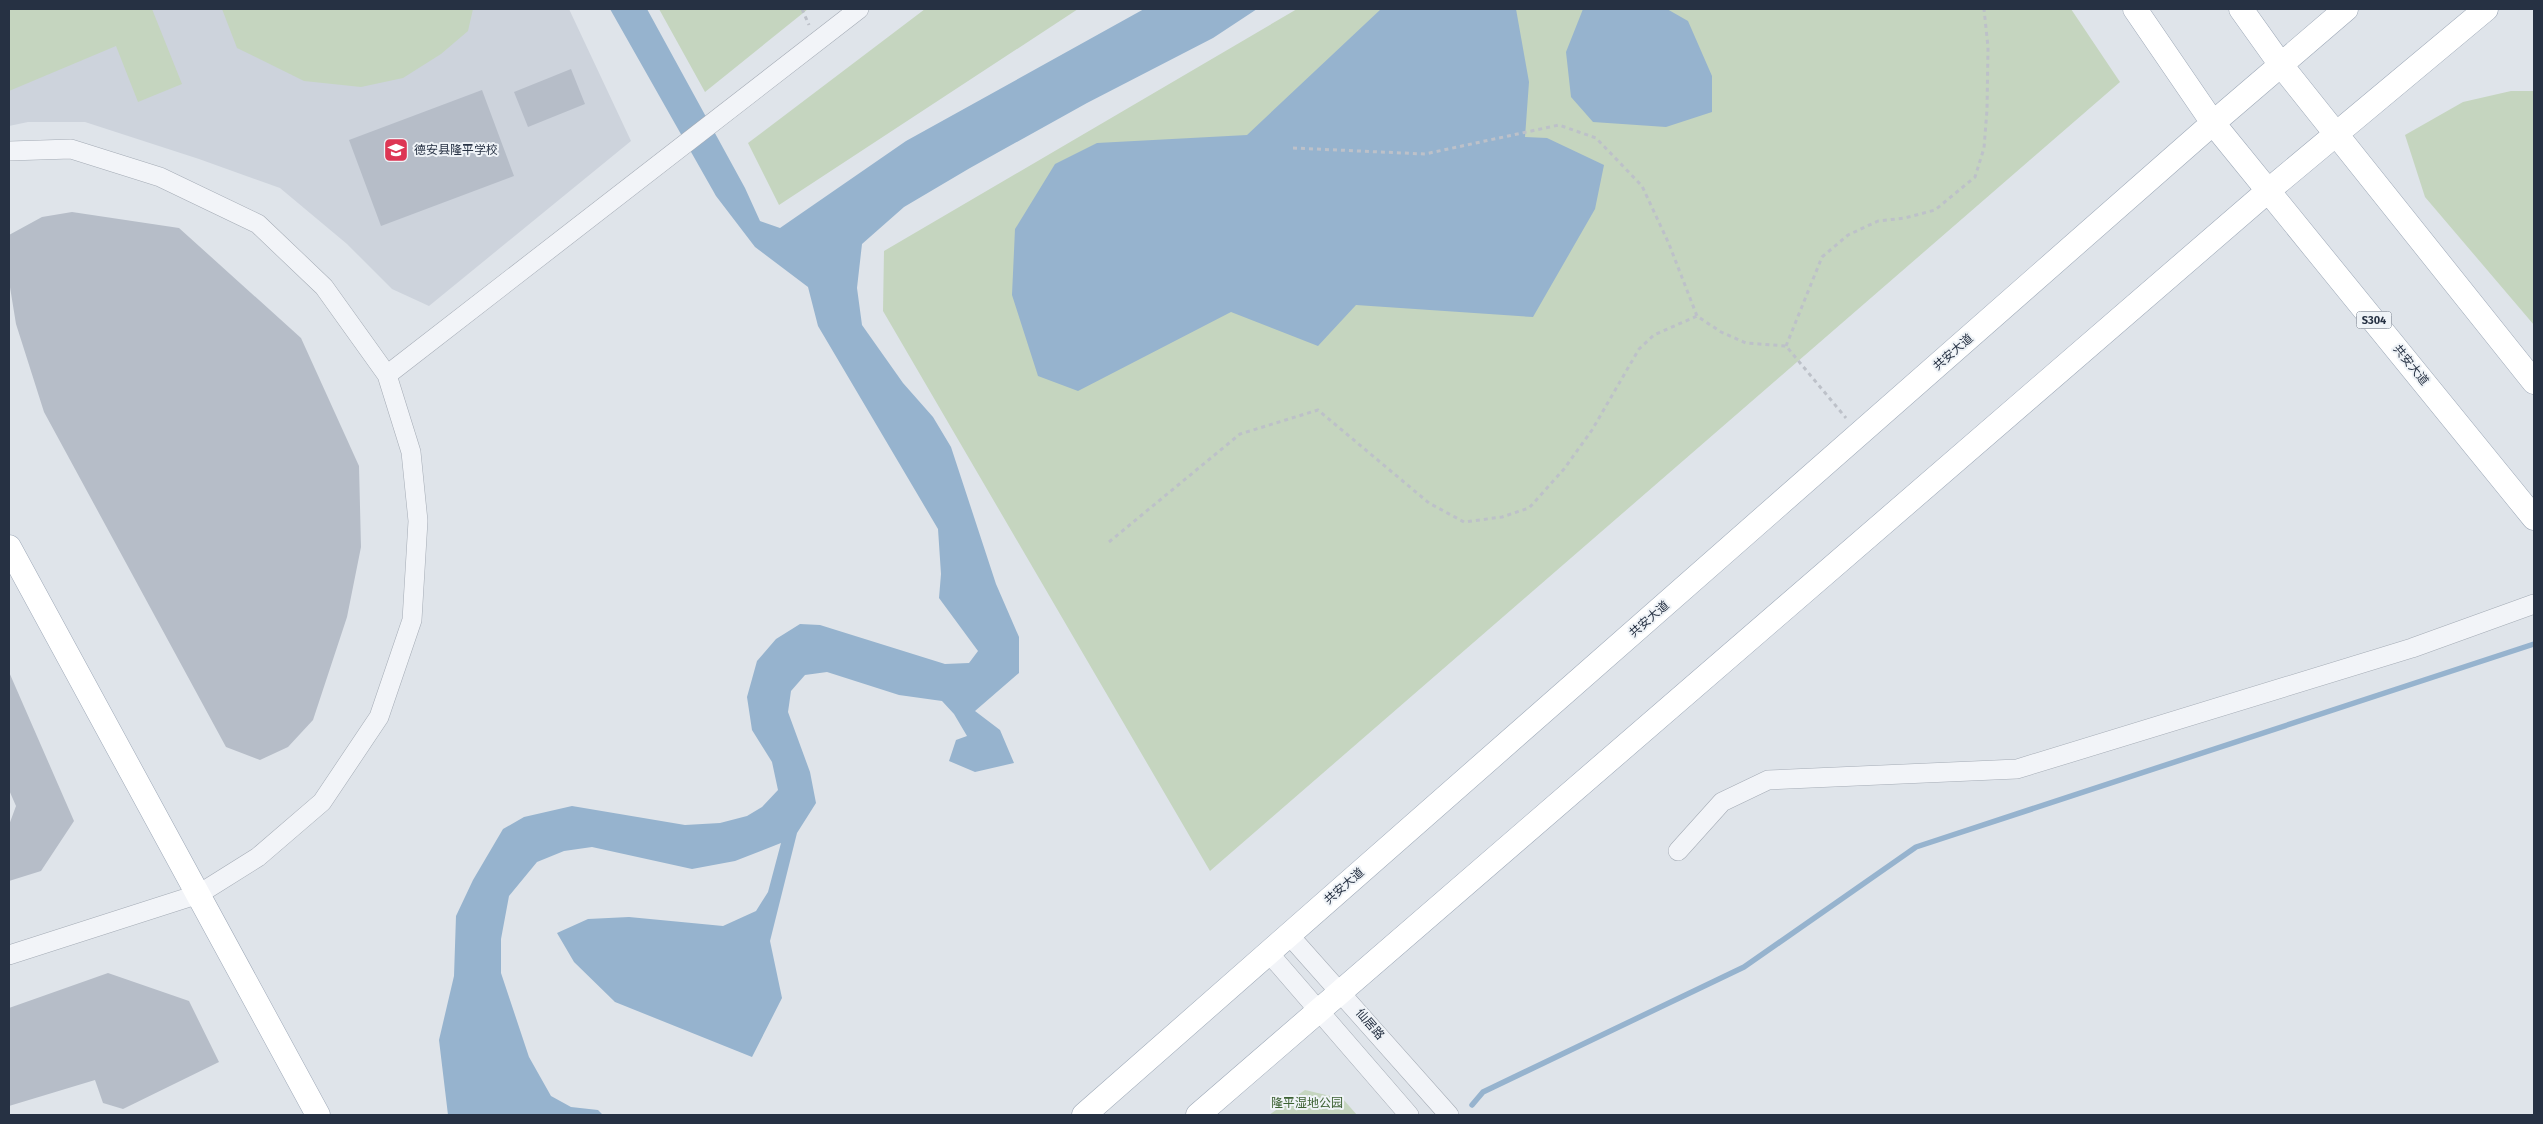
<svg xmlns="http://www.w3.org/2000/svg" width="2543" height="1124" font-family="'Fira Sans','Noto Sans SC',sans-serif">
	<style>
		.built { fill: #cdd3dc }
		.green { fill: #c5d5bf }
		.water { fill: #96b3ce }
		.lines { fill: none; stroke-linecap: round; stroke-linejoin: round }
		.stream { stroke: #96b3ce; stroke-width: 5.5 }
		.building { fill: #b6bdc8 }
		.minor-casing { stroke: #a4abb5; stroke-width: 20 }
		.major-casing { stroke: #9da8b7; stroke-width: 25 }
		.path { stroke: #bdc1c9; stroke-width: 3; stroke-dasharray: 4 4; stroke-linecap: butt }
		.minor { stroke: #f2f4f8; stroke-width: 19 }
		.major { stroke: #fff; stroke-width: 24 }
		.labels { text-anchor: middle; stroke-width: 4; stroke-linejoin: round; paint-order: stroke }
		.shield { fill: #eff3f7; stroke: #626b79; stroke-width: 1 }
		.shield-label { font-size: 11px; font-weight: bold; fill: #263143 }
		.poi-label { font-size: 12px; fill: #263143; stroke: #eff3f7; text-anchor: start }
		.street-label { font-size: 12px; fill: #263143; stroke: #eff3f7 }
		.park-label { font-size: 12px; fill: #3c6132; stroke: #eff3f7 }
	</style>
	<rect width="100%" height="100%" fill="#dfe4ea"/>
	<path class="built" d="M9 9H569L631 141 429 306 392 289 347 244 280 188 199 159 85 122H28L9 126Z"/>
	<path class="green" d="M9 9H152L182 84 138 102 116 46 9 91Z
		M222 9H473L468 31 441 54 403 78 361 87 304 81 237 48Z
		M659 9H808L705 92Z
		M925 9H1078L779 205 748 143Z
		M1297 9H2071L2120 82 1210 871 883 311 884 251Z
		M2511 91H2534V325L2425 197 2405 135 2463 102Z
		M1305 1090 1343 1099 1357 1115H1269Z"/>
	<path class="water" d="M610 9H647L745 188 760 221 780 228 906 141 1144 9H1257L1213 38 1087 103 970 168 904 207 862 244 857 288 862 325 903 383 933 417 951 447 996 584 1019 637V673L975 711 1000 730 1014 763 975 772 949 761 956 740 967 736 954 714 942 701 899 695 827 672 805 675 791 691 788 712 810 772 816 803 797 833 770 941 782 998 752 1057 615 1002 574 962 557 933 588 919 629 917 723 926 756 911 768 892 781 843 735 861 692 869 592 847 564 851 537 862 509 896 501 939V973L529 1057 551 1096 571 1107 598 1110 603 1115H448L439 1040 454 976 456 916 473 880 503 829 524 817 572 806 685 825 720 823 747 816 762 807 778 790 772 762 752 730 747 697 757 661 776 639 800 624 820 625 945 664 969 663 978 651 939 598 941 574 938 529 818 326 808 287 755 247 716 196Z
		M1381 9H1516L1529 82 1525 137 1547 138 1604 165 1595 209 1533 317 1356 305 1318 346 1231 312 1078 391 1038 376 1012 295 1015 229 1055 164 1097 143 1247 135Z
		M1583 9H1667L1688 21 1712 76V112L1666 127 1593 122 1571 97 1566 52Z"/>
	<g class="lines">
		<path class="stream" d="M1472 1105 1483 1092 1744 967 1916 847 2534 644"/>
	</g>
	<path class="building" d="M571 69 585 104 528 127 514 92Z
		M482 90 514 176 381 226 349 140Z
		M72 212 179 228 301 338 359 466 361 547 347 617 313 720 288 747 260 760 226 747 44 412 16 324 9 281V235L42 217Z
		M9 672 74 821 41 871 9 881V825L16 806 9 790Z
		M108 973 189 1001 219 1062 123 1109 103 1103 95 1080 9 1106V1008Z"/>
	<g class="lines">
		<defs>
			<path id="minor" d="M9 151 71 149 160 177 258 224 324 287 387 375 411 452 418 521 412 620 379 717 322 802 258 857 199 894 9 955
				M387 375 859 9
				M1678 851 1722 802 1768 780 2017 769 2412 648 2534 604
				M1289 935 1449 1115
				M1268 952 1409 1115"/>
			<path id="major" d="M2135 9 2213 123 2534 518
				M2241 9 2281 65 2534 382
				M9 547 318 1115
				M1084 1115 2213 123 2346 9
				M1198 1115 2269 190 2486 9"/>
		</defs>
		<use href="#minor" class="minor-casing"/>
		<use href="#major" class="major-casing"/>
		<path class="path" d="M802 9 809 25
			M1293 148 1425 154 1559 125 1596 138 1642 186 1669 244 1697 316
			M1786 346 1822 257 1848 235 1878 221 1905 218 1935 210 1975 177 1984 148 1987 110 1988 47 1984 9
			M1109 542 1240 434 1318 410 1429 503 1464 522 1502 517 1529 508 1564 469 1592 430 1639 349 1654 335 1697 316 1721 332 1746 343 1786 346 1846 418"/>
		<use href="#minor" class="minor"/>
		<use href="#major" class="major"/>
	</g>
	<defs>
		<symbol id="school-square" viewBox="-11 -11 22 22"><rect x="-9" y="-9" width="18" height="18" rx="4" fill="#dd3654" stroke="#eff3f7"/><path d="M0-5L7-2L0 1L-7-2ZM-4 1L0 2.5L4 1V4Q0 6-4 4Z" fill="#fff"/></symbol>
	</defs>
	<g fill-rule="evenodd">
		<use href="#school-square" x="382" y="136" width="28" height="28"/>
	</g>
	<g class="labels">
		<rect class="shield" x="2356.5" y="311.5" width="35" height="17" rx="4"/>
		<g class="shield-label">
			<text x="2374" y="324">S304</text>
		</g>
		<g class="poi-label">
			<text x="414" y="154">德安县隆平学校</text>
		</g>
		<g class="street-label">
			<text transform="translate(1953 352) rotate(-41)" y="4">共安大道</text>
			<text transform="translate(2411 365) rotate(51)" y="4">共安大道</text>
			<text transform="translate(1649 619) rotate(-41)" y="4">共安大道</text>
			<text transform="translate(1344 886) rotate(-41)" y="4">共安大道</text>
			<text transform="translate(1370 1024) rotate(49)" y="4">仙居路</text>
		</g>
		<g class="park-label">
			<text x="1307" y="1107">隆平湿地公园</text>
		</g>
	</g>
	<rect width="2543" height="1124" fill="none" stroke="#263143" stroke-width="20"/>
</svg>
